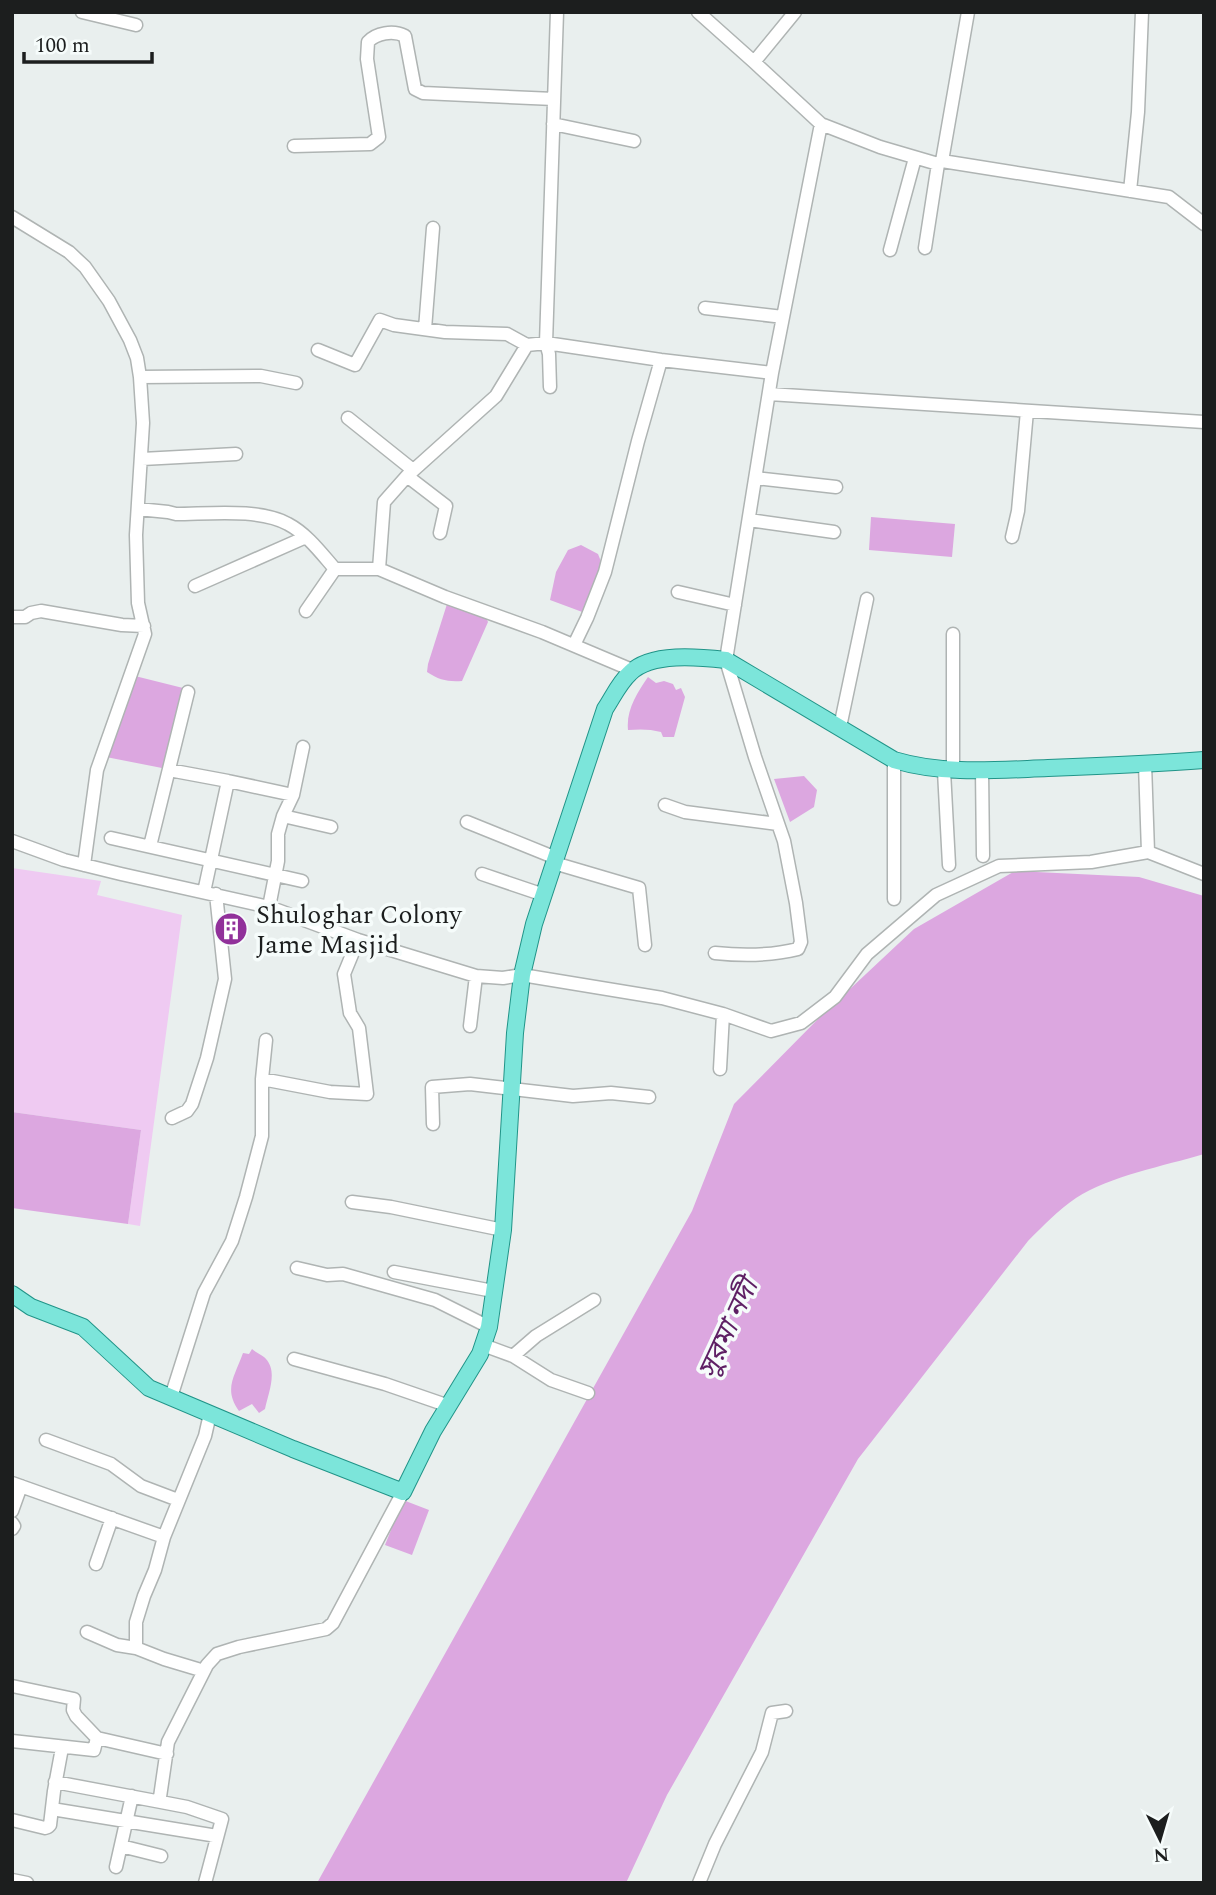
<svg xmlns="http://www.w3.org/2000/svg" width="1216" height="1895" font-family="Spectral,'Noto Sans Bengali',serif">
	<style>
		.green { fill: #efcaf2 }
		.water { fill: #dca7e0 }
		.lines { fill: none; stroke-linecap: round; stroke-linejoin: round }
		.minor-casing { stroke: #afb4b3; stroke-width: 15 }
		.major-casing { stroke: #219488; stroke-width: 18 }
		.minor { stroke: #fff; stroke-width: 12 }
		.major { stroke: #7ce5da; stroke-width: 16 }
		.labels { text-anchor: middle; stroke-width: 7; stroke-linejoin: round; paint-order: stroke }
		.poi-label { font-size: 26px; fill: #1c1e1e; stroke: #f6fcfb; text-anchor: start }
		.water-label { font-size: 28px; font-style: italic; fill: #5e1f64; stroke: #f6fcfb }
	</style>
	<rect width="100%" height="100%" fill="#e9efee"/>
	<path class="green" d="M12 868 101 881 97 895 182 915 140 1226 128 1224 141 1130 12 1112Z"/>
	<path class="water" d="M871 517 955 524 952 557 869 550Z
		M581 545 598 554 602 564 585 613 550 600 556 572 568 550Z
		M460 596 479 602 488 622 462 681C448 682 439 680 427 672L428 664 447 604Z
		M135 676 187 689 168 766 162 768 106 757Z
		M648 677 656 683 664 681 673 684 676 690 681 688 685 697 674 737H663L661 732C650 729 640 729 628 730 626 710 637 693 648 677Z
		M804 776 817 790 814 807 790 822 774 779Z
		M1015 871 1139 877 1204 896V1154C1164 1166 1110 1176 1076 1198 1058 1210 1043 1226 1028 1241L858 1459 667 1795 626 1883H317L692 1211 734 1104 819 1018 914 929Z
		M12 1112 141 1130 128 1224 12 1208Z
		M252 1349C256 1353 263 1355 266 1359 278 1372 268 1394 265 1409L259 1413 252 1404 239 1411C223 1389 235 1376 243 1353L249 1354Z
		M403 1500 429 1510 412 1555 385 1545Z"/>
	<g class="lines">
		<defs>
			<path id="minor" d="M82 12 136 25
				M698 12 754 62 821 124 880 147 938 164 942 161 1169 197 1204 224
				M754 62 795 12
				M553 124 634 141
				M294 146 370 144 379 137 367 59 368 42C376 33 393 30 405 36L415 89 423 93 554 99
				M942 161 968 12
				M1130 191 1138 112 1142 12
				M12 217 69 252 85 267 109 301 130 340 137 358 140 377 143 423 136 535 138 603 145 634 97 770 84 865
				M925 248 938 164
				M890 250 915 158
				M705 308 783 317
				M425 329 433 228
				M318 350 355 365 380 320 394 325 445 332 507 334 527 345 546 343 661 360 772 373
				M140 377 261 376 296 383
				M550 387 549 354 546 343 557 12
				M769 394 1204 422
				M348 418 413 470
				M142 459 236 454
				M407 476 446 506 440 533
				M756 478 836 487
				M138 509 168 512 176 514C208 514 260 508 288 524 307 534 321 553 335 569
				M749 520 834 532
				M1012 537 1018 511 1027 411
				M379 569 384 502 407 476 496 396 527 345
				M195 586 306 537
				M678 592 735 605
				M306 611 335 569H379L445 597 542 632 632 670
				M12 617H25L31 613 41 611 122 625 144 626
				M953 634V771
				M574 645 587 618 605 572 638 441 661 360
				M840 727 867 599
				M894 760V899
				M1145 764 1148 852
				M169 770 228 781 293 795
				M982 770 983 856
				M944 771 949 865
				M665 805 685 812 778 824
				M283 816 331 827
				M467 822 556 858
				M111 838 302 881
				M12 841 64 860 121 874 269 907 358 940 476 976 503 978 522 975 662 998 723 1014 771 1031 801 1023 835 997 867 954 936 895 999 866 1091 862 1148 852 1204 874
				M150 846 188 692
				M554 863 639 888 645 945
				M482 874 544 895
				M204 892 228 781
				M269 907 278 861V834L283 816 293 795 303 747
				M715 953C743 956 770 956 798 949L801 942 796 903 784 841 755 757 726 660 772 373 821 124
				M470 1026 476 976
				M720 1069 723 1014
				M262 1079 330 1092 367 1094 359 1028 350 1013 344 974 358 940
				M172 1118 187 1111 192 1104 207 1058 225 979 216 894
				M433 1124 432 1087 470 1084 573 1096 611 1093 649 1097
				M352 1202 391 1207 503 1230
				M297 1268 327 1275 343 1274 435 1300 489 1327
				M394 1272 493 1291
				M483 1345 513 1356 551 1380 588 1393
				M513 1356 536 1336 594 1300
				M294 1359 385 1384 449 1406
				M171 1397 204 1293 232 1241 246 1197 262 1136V1079L266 1040
				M46 1440 111 1464 141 1486 178 1500
				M12 1483 164 1537 205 1436 210 1414
				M12 1511 21 1486
				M12 1523 14 1526 12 1529
				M96 1564 112 1518
				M87 1632 117 1645 136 1648 164 1659 204 1671
				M136 1648V1622L144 1596 155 1570 164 1537
				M12 1686 74 1699 73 1710 76 1716 97 1738 167 1754
				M12 1741 94 1750 97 1738
				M55 1782 161 1802
				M52 1809 217 1836
				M12 1820 45 1828 48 1827 50 1825 54 1791 62 1748
				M121 1846 161 1856
				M116 1867 132 1796
				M12 1880 27 1883
				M205 1883 222 1819 187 1807 161 1802 160 1797 168 1742 207 1665 217 1654 239 1647 326 1629 333 1623 403 1492
				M699 1883 715 1844 762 1752 772 1713 786 1711"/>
			<path id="major" d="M12 1294 31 1307 83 1327 149 1388 293 1449 403 1492 433 1431 480 1354 489 1327 503 1230 515 1033 522 975 534 924 605 709C613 697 619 683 630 673 651 652 699 657 726 660L894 760C944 775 996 770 1048 768 1100 766 1152 764 1204 760"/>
		</defs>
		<use href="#minor" class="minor-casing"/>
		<use href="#major" class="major-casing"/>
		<use href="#minor" class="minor"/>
		<use href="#major" class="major"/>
	</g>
	<defs>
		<symbol id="building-disc" viewBox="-11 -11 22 22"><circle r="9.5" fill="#91319a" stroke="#f6fcfb"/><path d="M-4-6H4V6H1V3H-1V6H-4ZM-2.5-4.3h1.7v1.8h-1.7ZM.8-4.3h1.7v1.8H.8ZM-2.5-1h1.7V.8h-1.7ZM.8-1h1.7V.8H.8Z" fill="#fff"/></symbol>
	</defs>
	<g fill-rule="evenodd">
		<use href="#building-disc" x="212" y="910" width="38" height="38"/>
	</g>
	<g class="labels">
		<g class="poi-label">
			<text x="256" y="923">Shuloghar Colony<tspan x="256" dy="30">Jame Masjid</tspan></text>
		</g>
		<g class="water-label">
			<text transform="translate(727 1328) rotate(-65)" y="10">সুরমা নদী</text>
		</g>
	</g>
	<rect width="1216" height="1895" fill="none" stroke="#1c1e1e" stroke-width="28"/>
	<g transform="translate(1160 1839) rotate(175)" stroke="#f6fcfb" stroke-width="5" paint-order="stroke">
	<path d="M0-5L12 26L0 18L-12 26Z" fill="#1c1e1e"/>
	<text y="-10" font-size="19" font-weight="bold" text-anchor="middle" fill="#1c1e1e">N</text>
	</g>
	<path d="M24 52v10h128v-10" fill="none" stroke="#1c1e1e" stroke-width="3.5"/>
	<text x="35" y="52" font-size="21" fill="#1c1e1e" stroke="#f6fcfb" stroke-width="5" paint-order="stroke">100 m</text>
</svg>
